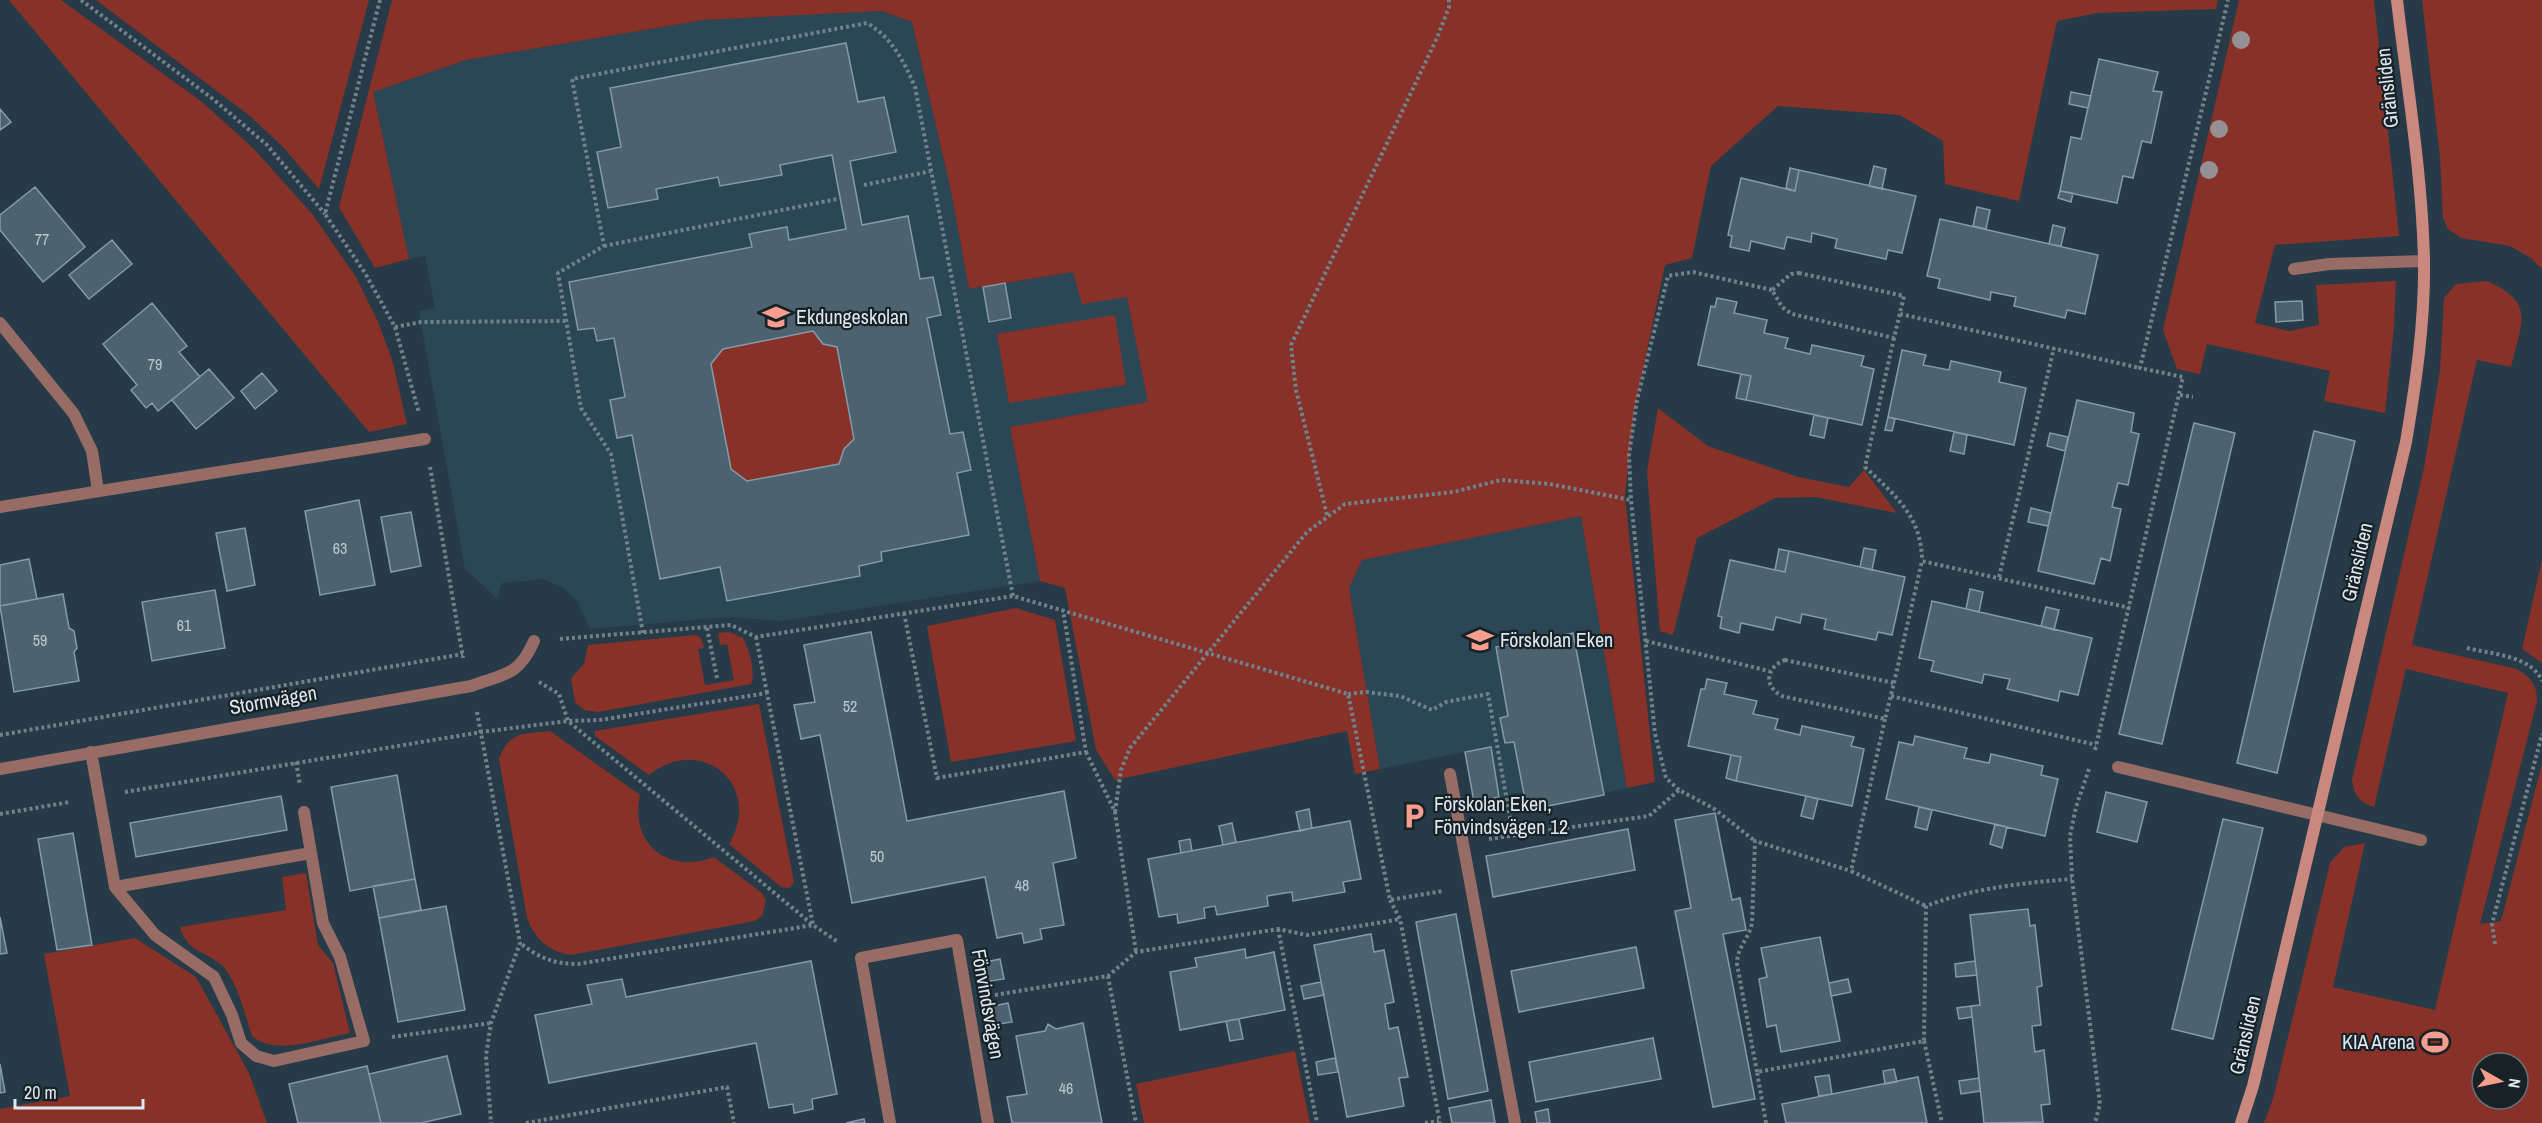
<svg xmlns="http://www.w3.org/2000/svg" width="2542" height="1123" font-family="'Archivo Narrow',sans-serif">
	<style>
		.built { fill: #2b4756 }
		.green { fill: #873128; fill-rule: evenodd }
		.building { fill: #4c636f; stroke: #839ba8; stroke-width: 1.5; fill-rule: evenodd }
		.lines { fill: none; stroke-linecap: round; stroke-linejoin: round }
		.path { stroke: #70828c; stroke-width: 4; stroke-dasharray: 3 3; stroke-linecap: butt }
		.lane { stroke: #966c65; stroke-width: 12 }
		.street { stroke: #966c65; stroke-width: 12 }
		.secondary { stroke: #cb887e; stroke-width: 12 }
		.tree { fill: #959093 }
		.labels { text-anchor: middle; stroke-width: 4.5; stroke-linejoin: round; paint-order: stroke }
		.number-label { font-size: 16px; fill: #b8c8d0 }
		.street-label { font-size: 20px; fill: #dce9f0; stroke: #172126 }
		.poi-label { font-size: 20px; fill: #dce9f0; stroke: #172126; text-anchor: start }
	</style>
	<rect width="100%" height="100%" fill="#263b47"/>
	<path class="built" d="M882 11 912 22 951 191 969 289 1073 272 1127 297 1149 402 1010 427 1040 581 781 621 728 617 590 629 578 602 563 588 543 579 502 583 497 598 465 569 419 311 435 308 425 256 409 259 373 92 466 60 704 20Z
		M1581 516 1627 788 1527 810 1523 792 1499 797 1490 747 1380 769 1349 588 1362 559Z"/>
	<path class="green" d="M9 0H61L202 102 254 149 313 215 356 277 379 324 393 363 407 424 369 432Z
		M96 0H369L319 189 283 147 250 116Z
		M392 0H2218L2216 9 2097 13 2057 21 2019 201 1945 184 1943 141 1900 115 1778 106 1711 166 1692 258 1665 265 1634 413 1625 496 1655 782 1627 788 1581 516 1362 560 1349 588 1380 769 1355 774 1347 731 1115 780 1096 750 1065 588 1040 581 1010 427 1148 402 1127 297 1082 304 1073 272 969 289 951 191 912 22 882 11 704 20 466 60 373 92 409 259 375 268 339 207Z
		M2239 0H2374L2399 236 2275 245 2255 323 2289 331 2319 325 2316 285 2396 281 2394 327 2385 413 2324 401 2330 371 2207 344 2200 374 2177 369 2163 330Z
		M2422 0H2542V269L2531 258 2510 246 2461 238 2448 229 2443 218 2440 157Z
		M2487 281C2537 303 2521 323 2511 367L2477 360 2412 645 2517 669C2531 678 2537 684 2537 701L2480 924 2501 921 2542 764V1123H2264L2273 1099 2330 863 2344 847 2365 843 2333 987 2435 1010 2508 693 2406 669 2374 807C2359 802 2354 795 2352 780L2424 468 2440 370 2444 298 2456 284ZM2482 1063H2518V1099H2482Z
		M1115 315 1126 385 1009 403 997 334Z
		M813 331 823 344 837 347 854 439 839 464 747 481 731 469 711 364 723 349Z
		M1658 408 1708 446 1798 477 1849 487 1864 470 1897 513 1815 497 1775 498 1697 538 1673 635 1660 631 1647 471Z
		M2542 560V663L2522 649Z
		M1016 608 1055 620 1076 741 951 762 927 626Z
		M729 632 743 638C749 649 756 672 751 684L598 712 584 710 575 702 571 678 584 664 588 645 696 635 701 638 704 648 698 649 705 685 734 680 727 644 720 645 718 633Z
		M759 704 794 882 789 888 781 887 729 844C764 785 701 733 649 775L595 736V731Z
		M550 731 640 795C629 844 669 875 714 857L762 893 766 900 762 916 755 921 571 955C548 951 535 939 527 918L499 759C509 731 524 734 550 731Z
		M306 873 318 945 333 963 350 1033C322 1038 276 1057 252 1036 245 1015 239 988 226 970 213 952 187 955 180 927L286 910 282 877Z
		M135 938 196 977 249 1073 267 1123H0V1109L70 1096 44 954Z
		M1295 1051 1310 1123H1144L1136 1084Z"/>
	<path class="building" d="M846 43 858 102 884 97 896 152 850 161 862 225 908 216 920 279 933 277 941 315 927 318 950 434 963 432 971 470 957 473 969 535 881 552 882 561 859 566 860 576 727 601 720 567 660 579 632 435 617 438 610 400 625 397 614 338 597 341 594 328 578 330 569 282 752 247 749 234 787 227 789 240 846 229 832 155 780 165 782 175 720 186 718 177 656 189 658 199 608 208 597 152 621 147 610 88ZM813 331 823 344 837 347 854 439 844 449 839 464 747 481 731 469 711 364 723 349Z
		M2099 59 2158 72 2153 91 2162 92 2151 143 2142 141 2133 178 2123 176 2117 203 2060 191 2071 137 2081 139Z
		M2071 92 2091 96 2088 108 2069 104Z
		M0 109 11 122 0 130Z
		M1874 166 1886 169 1882 189 1869 186Z
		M1790 168 1799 170 1795 191 1786 188Z
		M1799 170 1916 196 1902 253 1888 250 1886 259 1835 248 1837 239 1812 233 1811 242 1787 237 1784 249 1751 241 1749 251 1730 247 1732 236 1728 235 1741 178 1795 191Z
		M35 187 85 247 43 282 0 230V215Z
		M2060 191 2073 193 2071 202 2058 198Z
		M1977 207 1990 210 1986 229 1973 226Z
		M1940 219 2098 255 2085 314 2067 310 2065 318 2014 306 2016 297 1991 292 1990 300 1938 288 1940 279 1927 276Z
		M2053 225 2065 228 2061 246 2049 244Z
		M112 240 132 264 89 299 69 275Z
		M1005 283 1011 318 989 322 983 287Z
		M1717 298 1737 302 1734 313 1767 320 1764 333 1788 338 1785 348 1810 354 1812 345 1864 356 1861 366 1874 369 1862 425 1746 400 1751 376 1698 365 1711 306 1715 307Z
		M2302 301 2303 320 2276 322 2275 302Z
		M152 303 187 346 179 352 200 377 158 411 152 403 146 408 131 390 137 385 103 344Z
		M1902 350 1926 355 1923 365 1949 370 1951 361 2001 372 1999 382 2026 388 2014 445 1888 417Z
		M209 369 234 398 196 429 172 400Z
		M262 373 277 391 255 409 241 391Z
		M1741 374 1751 376 1746 400 1736 398Z
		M2077 400 2134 413 2131 432 2139 434 2128 485 2118 483 2112 507 2121 509 2110 561 2101 558 2094 584 2038 571Z
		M1814 415 1828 418 1824 438 1810 435Z
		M1888 417 1895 419 1892 431 1885 430Z
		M2194 423 2235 433 2162 744 2119 734Z
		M2314 431 2355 441 2277 773 2237 763Z
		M1954 432 1967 435 1964 454 1950 451Z
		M2050 433 2068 437 2065 451 2047 446Z
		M359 500 375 585 320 595 305 511Z
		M2031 508 2051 513 2048 526 2028 522Z
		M411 512 421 566 391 572 381 517Z
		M245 528 255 585 227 591 216 533Z
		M1864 548 1876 550 1872 570 1860 567Z
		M1779 549 1789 551 1785 572 1775 570Z
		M1789 551 1905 577 1892 635 1878 632 1876 640 1824 629 1826 619 1802 614 1800 623 1776 617 1773 630 1741 623 1739 633 1720 628 1722 617 1718 616 1730 560 1785 572Z
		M29 559 37 599 0 606V565Z
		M1970 589 1983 592 1979 612 1966 609Z
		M215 590 225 648 152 661 142 602Z
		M63 594 69 628 74 631 77 648 74 652 79 681 14 692 0 606Z
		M1932 601 2092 638 2078 695 2060 691 2058 701 2007 689 2010 679 1984 674 1982 683 1931 671 1934 661 1919 658Z
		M2046 607 2059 610 2054 630 2041 626Z
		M871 632 907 821 1064 791 1076 858 1053 863 1064 925 1040 929 1042 939 1024 943 1022 933 997 938 985 877 852 903 820 735 801 739 794 705 815 702 804 645Z
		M1573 633 1604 795 1527 810 1514 742 1505 743 1500 718 1508 716 1496 647Z
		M1707 679 1727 683 1724 694 1757 701 1753 714 1778 719 1775 729 1800 735 1802 726 1854 737 1851 746 1864 749 1852 806 1736 781 1741 757 1688 746 1701 689H1705Z
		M1915 736 1967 748 1964 758 1989 763 1991 754 2043 766 2041 775 2058 779 2045 836 1886 799 1899 742 1913 745Z
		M1491 747 1499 797 1474 802 1465 752Z
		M1731 755 1741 757 1736 781 1726 778Z
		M397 775 415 879 350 891 331 787Z
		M2106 792 2147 802 2137 842 2097 832Z
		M281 796 287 830 136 857 130 823Z
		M1806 796 1818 799 1813 819 1801 816Z
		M1919 807 1932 810 1927 830 1915 827Z
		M1309 809 1312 828 1300 831 1296 812Z
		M1715 813 1732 900 1740 898 1746 930 1723 934 1755 1099 1713 1107 1675 911 1691 908 1675 820Z
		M2223 819 2263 828 2213 1039 2172 1029Z
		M1350 821 1361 879 1343 882 1345 892 1293 901 1292 892 1285 893 1267 896 1268 906 1217 915 1215 906 1204 908 1205 918 1178 923 1177 914 1159 917 1148 859Z
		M1232 823 1236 842 1223 845 1219 826Z
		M1995 824 2007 827 2002 848 1990 844Z
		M1628 829 1635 870 1493 897 1486 856Z
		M73 833 92 945 57 950 38 839Z
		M1190 839 1192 851 1181 853 1179 841Z
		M415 879 421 910 379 918 373 886Z
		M446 906 465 1010 398 1022 379 918Z
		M2028 909 2030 926 2035 925 2042 986 2037 987 2041 1025 2032 1026 2034 1045 2035 1052 2044 1050 2050 1104 2041 1105 2043 1122 1984 1123 1971 1006 1980 1005 1970 915Z
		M1456 914 1488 1091 1448 1099 1416 922Z
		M0 917 7 953 0 954Z
		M1371 934 1374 952 1384 950 1394 1002 1385 1004 1389 1029 1398 1027 1408 1077 1399 1078 1404 1106 1347 1117 1314 945Z
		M1820 937 1840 1041 1781 1052 1776 1025 1767 1027 1759 979 1767 977 1761 948Z
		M1636 947 1644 988 1519 1012 1511 971Z
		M1245 949 1246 958 1274 952 1285 1010 1180 1030 1170 972 1197 967 1195 958Z
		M1000 959 1004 979 984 982 981 963Z
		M811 961 837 1094 812 1099 813 1109 794 1113 793 1104 769 1108 756 1043 549 1083 535 1015 592 1004 587 985 622 979 626 997Z
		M1975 961 1977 975 1956 977 1955 964Z
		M1848 979 1851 992 1831 996 1829 983Z
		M1321 982 1324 995 1304 999 1301 986Z
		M1008 1003 1012 1022 993 1025 989 1007Z
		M1971 1006 1972 1017 1959 1019 1957 1008Z
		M1239 1019 1243 1039 1230 1041 1226 1021Z
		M1083 1023 1102 1123H1012L1007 1097 1027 1094 1016 1036 1045 1031 1048 1024 1056 1029Z
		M1653 1038 1661 1079 1536 1102 1529 1062Z
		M447 1056 461 1114 421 1123H381L369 1074Z
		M1335 1058 1338 1072 1318 1075 1316 1062Z
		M0 1064 5 1092 0 1093Z
		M367 1066 381 1123H298L289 1084Z
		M1894 1069 1897 1082 1885 1084 1883 1071Z
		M1829 1075 1832 1094 1819 1096 1815 1077Z
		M1918 1077 1927 1123H1786L1782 1104Z
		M1979 1078 1980 1091 1961 1094 1959 1081Z
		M1491 1100 1495 1123H1452L1449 1108Z
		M1548 1109 1550 1123H1537L1535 1112Z
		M864 1119 865 1123H846Z"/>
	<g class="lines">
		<path class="path" d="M81 0 213 99 267 145 325 214
			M380 0 325 214 365 273 395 327 419 413
			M864 185 931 171
			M604 246 837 199
			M1799 273 1904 296 1894 338 1792 314 1782 307 1772 290 1791 274Z
			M1900 314 2140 368
			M395 327 421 322 567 321
			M1894 338 1865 467C1895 495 1922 517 1922 561
			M2180 395 2193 397
			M430 467 463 658
			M1327 515 1296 390 1291 345 1437 38 1449 7V0
			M1999 577 2054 348
			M904 613 937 778 1086 752 1063 610
			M707 628 717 678
			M643 633 611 454 581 408 558 273 604 246 572 79 867 23C893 39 903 60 915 87L1013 596
			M756 637 767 693
			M560 639 731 625 756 637 1013 596 1348 694 1390 900 1443 891
			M1646 641 1769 671
			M2467 648C2490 654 2531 655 2542 681
			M1785 660 1894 683 1885 719 1782 696C1763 686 1766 667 1785 660Z
			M539 682 559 694 568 721 813 925 838 942
			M1894 683 1922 561 2130 608
			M1348 694 1366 692 1400 696 1432 710 1446 702 1488 694 1513 835
			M1891 696 2096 745
			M477 712 520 943 491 1023 486 1056 491 1123
			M1885 719 1851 871 1926 906
			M0 735 463 654
			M2095 750 2183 377 2140 368 2228 0
			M1086 752 1115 812 1136 952
			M296 762 300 785
			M2089 769 2076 807 2070 836 2072 879 2100 1104 2095 1123
			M1679 790 1666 778 1655 734 1631 500 1629 455 1637 400 1668 276 1693 272 1772 290
			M125 792 481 732 568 721 600 720 767 693 813 925 578 964C554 964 539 958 520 943
			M1115 812 1121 770 1130 748 1307 532 1345 504 1453 492 1501 480 1550 484 1631 500
			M0 814 70 802
			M1489 839 1649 816 1679 790 1713 808 1755 841
			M1390 900 1400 919 1440 1123
			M1278 929 1317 1123
			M2495 944 2492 924 2542 734
			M1108 976 1136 1123
			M995 995 1108 976 1136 952 1278 929 1307 935 1400 919
			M392 1037 491 1023
			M1924 1041 1942 1123
			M1757 1072 1737 964C1737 947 1749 939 1752 923L1755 841 1851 871
			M526 1123 727 1087 734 1123
			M1425 1123 1439 1121
			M1766 1123 1757 1072 1924 1041 1926 906C1974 888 2022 883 2072 879"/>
		<path class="lane" d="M2294 269 2329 264 2424 261
			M91 752 115 887 311 853
			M2118 767 2421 840
			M1450 774 1515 1123
			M115 887 155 935 214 977 232 1015 241 1043 256 1056 274 1061 364 1041 340 957 323 923 304 812
			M890 1123 861 958 957 940 988 1123"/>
		<path class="street" d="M0 323 74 414 92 451 98 491
			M0 507 425 439
			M0 769 471 686C504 674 519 676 534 641"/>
		<path class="secondary" d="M2241 1123 2253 1086 2406 442C2416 382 2425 321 2424 260 2422 173 2407 86 2397 0"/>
	</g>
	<g class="tree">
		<circle cx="2241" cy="40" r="9"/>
		<circle cx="2219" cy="129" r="9"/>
		<circle cx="2209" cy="170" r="9"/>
	</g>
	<defs>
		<symbol id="school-bare" viewBox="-9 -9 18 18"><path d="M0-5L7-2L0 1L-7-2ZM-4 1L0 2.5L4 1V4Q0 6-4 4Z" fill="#f59d8f" stroke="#172126" stroke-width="2.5" paint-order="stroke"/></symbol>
		<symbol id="parking-bare" viewBox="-9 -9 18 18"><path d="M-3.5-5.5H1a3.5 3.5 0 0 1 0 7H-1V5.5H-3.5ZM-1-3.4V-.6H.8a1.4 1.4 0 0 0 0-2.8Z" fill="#f59d8f" stroke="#172126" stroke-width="2.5" paint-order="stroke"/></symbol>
		<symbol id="stadium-bare" viewBox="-9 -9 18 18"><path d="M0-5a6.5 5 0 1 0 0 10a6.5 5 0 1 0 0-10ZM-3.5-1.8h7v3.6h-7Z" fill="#f59d8f" stroke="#172126" stroke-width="2.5" paint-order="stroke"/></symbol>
	</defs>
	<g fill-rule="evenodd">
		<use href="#school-bare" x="757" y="298" width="38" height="38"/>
		<use href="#school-bare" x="1461" y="621" width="38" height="38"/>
		<use href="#parking-bare" x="1395" y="797" width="38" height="38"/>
		<use href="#stadium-bare" x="2416" y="1023" width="38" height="38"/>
	</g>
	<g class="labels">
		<g class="number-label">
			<text x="42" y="245">77</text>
			<text x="155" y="370">79</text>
			<text x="340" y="554">63</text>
			<text x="184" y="631">61</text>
			<text x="40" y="646">59</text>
			<text x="850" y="712">52</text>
			<text x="877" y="862">50</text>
			<text x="1022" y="891">48</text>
			<text x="1066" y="1094">46</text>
		</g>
		<g class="street-label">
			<text transform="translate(2387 88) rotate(-96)" y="7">Gränsliden</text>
			<text transform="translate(2357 562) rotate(-77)" y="7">Gränsliden</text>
			<text transform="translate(273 700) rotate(-10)" y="7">Stormvägen</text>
			<text transform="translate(988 1004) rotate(80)" y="7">Fönvindsvägen</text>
			<text transform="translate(2245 1035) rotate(-77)" y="7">Gränsliden</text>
		</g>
		<g class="poi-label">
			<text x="796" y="324">Ekdungeskolan</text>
			<text x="1500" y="647">Förskolan Eken</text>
			<text x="1434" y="811">Förskolan Eken,<tspan x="1434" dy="23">Fönvindsvägen 12</tspan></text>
			<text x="2415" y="1049" text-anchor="end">KIA Arena</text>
		</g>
	</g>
	<g transform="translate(2500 1081) rotate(99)"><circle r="28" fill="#172126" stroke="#667177" stroke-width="1.5"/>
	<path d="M0-4.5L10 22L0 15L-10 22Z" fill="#f59d8f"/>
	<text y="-9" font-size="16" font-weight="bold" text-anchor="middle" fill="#dce9f0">N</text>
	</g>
	<path d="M15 1099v9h128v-9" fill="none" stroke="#dce9f0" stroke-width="3"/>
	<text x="24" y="1099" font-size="18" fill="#dce9f0" stroke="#172126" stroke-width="4.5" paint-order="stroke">20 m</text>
</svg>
